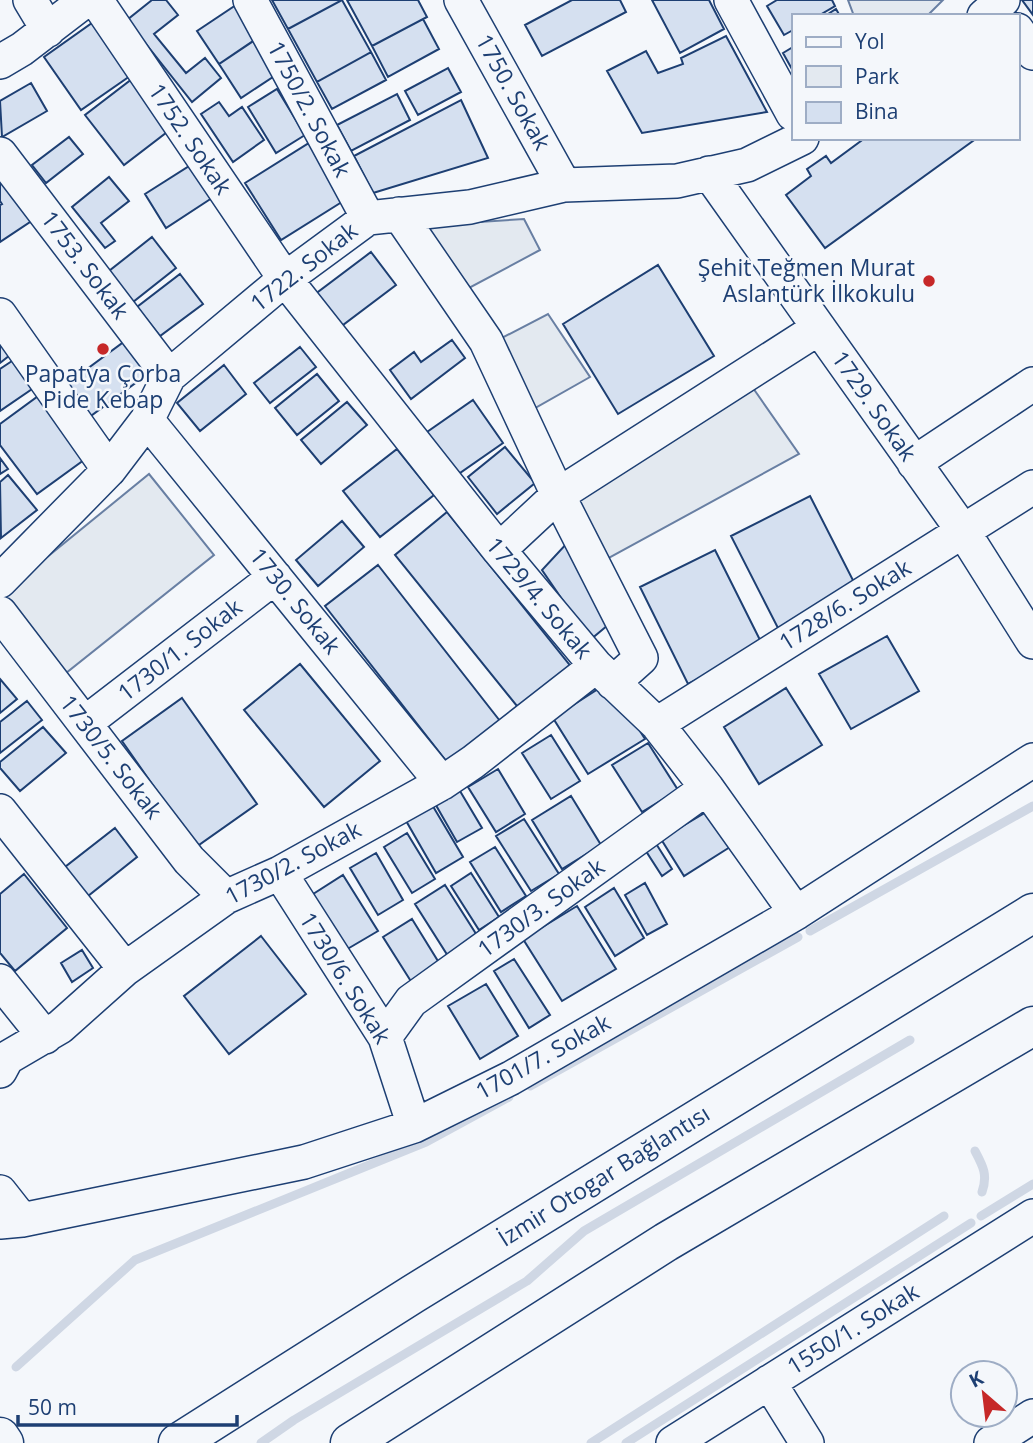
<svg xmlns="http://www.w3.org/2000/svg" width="1033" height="1443" font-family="'Open Sans',sans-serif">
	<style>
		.green { fill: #e3e9f0; stroke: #687fa3; stroke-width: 2 }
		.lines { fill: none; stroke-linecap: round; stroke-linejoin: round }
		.stream { stroke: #cfd7e4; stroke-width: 9 }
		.building { fill: #d5e0f0; stroke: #1d3f73; stroke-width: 2 }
		.minor-casing { stroke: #1d3f73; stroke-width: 36 }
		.major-casing { stroke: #1d3f73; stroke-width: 41 }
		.highway-casing { stroke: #1d3f73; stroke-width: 41 }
		.minor { stroke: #f4f7fb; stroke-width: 33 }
		.major { stroke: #f4f7fb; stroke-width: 38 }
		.highway { stroke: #f4f7fb; stroke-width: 38 }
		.poi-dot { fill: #c62828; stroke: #f4f7fb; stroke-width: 2.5 }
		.labels { text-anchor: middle; stroke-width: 5; stroke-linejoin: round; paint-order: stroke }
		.street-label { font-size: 23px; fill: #1d3f73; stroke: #f4f7fb }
		.poi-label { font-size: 23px; fill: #1d3f73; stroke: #f4f7fb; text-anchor: end }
	</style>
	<rect width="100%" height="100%" fill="#f4f7fb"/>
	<path class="green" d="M848 0H943L927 16H854Z
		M524 219 540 250 469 288 417 226Z
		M548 314 590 377 528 412 496 341Z
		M753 388 799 454 607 559 575 500Z
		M149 474 214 555 66 673 3 593Z"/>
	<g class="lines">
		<path class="stream" d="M810 931 1033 806
			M530 1086 798 937
			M975 1151C983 1166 988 1175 982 1192
			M981 1216 1033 1184
			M16 1367 135 1260 426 1142 509 1097
			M261 1443 294 1420 527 1281 584 1231 910 1040
			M591 1443 944 1216
			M626 1443 971 1223"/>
	</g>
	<path class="building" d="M152 0H166L178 15 154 34 186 73 205 58 221 78 192 102 127 20Z
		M272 0H342L288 29Z
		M342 0 371 52 317 82 288 29Z
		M347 0H418L427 17 372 46Z
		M572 0H620L626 12 542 56 525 25Z
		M652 0H709L724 29 680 53Z
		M777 0H832L835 6 818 16H793V30L784 35 767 6Z
		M1022 0H1033V15Z
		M242 1 264 34 219 64 197 31Z
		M836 9 840 16H825Z
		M423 19 439 49 388 77 372 46Z
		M92 23 130 76 81 110 44 57Z
		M726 36 767 112 642 133 607 71 646 51 658 73 683 64 681 58Z
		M259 37 282 71 241 98 219 64Z
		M793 47V71L783 53Z
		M371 52 386 80 332 109 317 82Z
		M448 68 461 92 418 115 405 91Z
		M132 79 171 129 124 165 85 115Z
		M31 83 47 111 2 137 0 101Z
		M277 89 305 135 276 153 248 107Z
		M397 94 410 120 351 151 337 125Z
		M461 100 488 158 373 193 354 156Z
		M219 102 229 116 242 107 264 140 233 162 201 114Z
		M69 137 83 154 46 183 32 165Z
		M865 138H977L825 248 786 195 811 176 807 169 826 156 831 163Z
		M309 143 345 200 281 240 245 183Z
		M194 163 215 196 166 228 145 194Z
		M109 177 129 201 101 223 115 241 105 248 72 207Z
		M0 180 36 218 0 242V205L2 204 0 201Z
		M152 237 176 268 133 302 109 271Z
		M371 252 396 285 331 334 306 301Z
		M658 265 714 356 618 414 563 324Z
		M180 274 203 304 160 336 137 307Z
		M452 340 465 358 411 399 390 370 414 352 421 362Z
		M125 341 149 373 88 418 64 386Z
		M0 342 10 355 0 363Z
		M300 347 316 367 270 403 254 383Z
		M15 359 35 387 0 411V369Z
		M224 365 246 394 200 431 177 403Z
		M317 374 339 401 297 435 275 408Z
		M41 394 88 457 37 494 0 445V424Z
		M473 400 503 443 457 475 427 432Z
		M347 402 367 425 321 464 301 440Z
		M505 447 535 483 497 514 468 477Z
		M397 449 434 495 380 537 343 491Z
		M0 458 8 469 0 474Z
		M8 475 37 510 1 538 0 482Z
		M810 496 859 592 780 632 731 536Z
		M447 512 573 669 521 711 395 555Z
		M342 521 364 547 318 586 296 560Z
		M569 541 608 625 590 640 542 570Z
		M715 550 763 646 688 684 640 587Z
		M378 565 500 721 447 762 325 606Z
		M887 636 919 691 851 729 819 674Z
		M300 664 380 761 324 807 244 710Z
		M0 679 17 699 0 713Z
		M609 682 645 739 588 774 553 718Z
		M786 688 822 745 759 784 724 727Z
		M182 698 257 804 196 847 122 741Z
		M27 701 42 720 0 753V722Z
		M43 727 66 753 20 791 0 768V762Z
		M551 735 580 781 551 799 522 753Z
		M648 743 678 790 642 812 612 765Z
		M498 769 525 814 496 832 468 787Z
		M457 786 482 828 457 842 433 800Z
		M571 796 601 845 562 869 532 820Z
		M431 803 463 857 436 873 405 819Z
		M708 811 730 847 684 876 661 839Z
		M524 819 559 874 531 891 496 836Z
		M115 828 137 857 88 896 65 867Z
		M407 833 435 879 412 893 384 847Z
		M655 842 672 869 662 876 644 848Z
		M495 847 526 896 501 912 470 862Z
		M376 853 403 900 378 915 350 868Z
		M471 873 499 917 479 930 451 886Z
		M24 874 67 928 15 971 0 953V894Z
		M343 875 378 931 344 951 310 896Z
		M645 883 667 924 647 935 625 895Z
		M445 885 478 937 448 956 415 904Z
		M614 888 644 938 615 956 585 907Z
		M577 906 616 969 562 1001 523 939Z
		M412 919 441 966 412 983 383 937Z
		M261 936 306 994 229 1054 184 996Z
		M82 950 93 968 72 982 61 963Z
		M514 959 550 1015 529 1028 494 971Z
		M486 984 518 1036 480 1059 448 1006Z"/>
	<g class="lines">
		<defs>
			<path id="minor" d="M30 0 48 30
				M96 0 285 279 499 550 596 666 657 724 707 788 796 913
				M250 0 368 218
				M461 0 564 185
				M731 0 793 114
				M984 16 1003 0
				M1017 30 1033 53
				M0 62 22 49 86 0
				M0 154 169 376
				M709 173 963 531 1033 642
				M399 214 486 341 558 495 641 658 613 683
				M0 315 109 470
				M147 420 442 783
				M914 463 1033 384
				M499 550 558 495 819 328
				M0 581 109 470 147 420 169 376 285 279 368 218 470 207 564 185 677 181 747 165 802 138
				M0 613 189 860 226 897
				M85 723 275 577
				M657 724 1033 487
				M0 811 125 969
				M280 873 385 1037 414 1126
				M0 981 45 1037
				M385 1037 411 1001 707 788
				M0 1071 7 1058 60 1027 125 969 226 897 280 873 442 783 473 762 596 666
				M0 1192 22 1220
				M0 1222 22 1220 304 1162 414 1126 511 1078 796 913 1033 760
				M769 1382 807 1443
				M673 1443 1033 1216
				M991 1443 1033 1416"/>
			<path id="major" d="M0 1437 4 1443"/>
			<path id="highway" d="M178 1443 413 1294 1033 913
				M350 1443 666 1242 1033 1026"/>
		</defs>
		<use href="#minor" class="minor-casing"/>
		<use href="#major" class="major-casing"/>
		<use href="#highway" class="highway-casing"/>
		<use href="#minor" class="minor"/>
		<use href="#major" class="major"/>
		<use href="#highway" class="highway"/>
	</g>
	<g class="poi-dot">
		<circle cx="929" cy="281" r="7"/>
		<circle cx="103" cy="349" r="7"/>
	</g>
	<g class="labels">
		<g class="street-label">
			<text transform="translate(513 92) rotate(61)" y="8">1750. Sokak</text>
			<text transform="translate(309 109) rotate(62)" y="8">1750/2. Sokak</text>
			<text transform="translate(190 139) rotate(56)" y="8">1752. Sokak</text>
			<text transform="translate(85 265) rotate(53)" y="8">1753. Sokak</text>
			<text transform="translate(304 267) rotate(-38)" y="8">1722. Sokak</text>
			<text transform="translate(874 406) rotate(55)" y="8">1729. Sokak</text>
			<text transform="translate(539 598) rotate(50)" y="8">1729/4. Sokak</text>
			<text transform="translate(295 601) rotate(51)" y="8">1730. Sokak</text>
			<text transform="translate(845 605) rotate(-32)" y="8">1728/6. Sokak</text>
			<text transform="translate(180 650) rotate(-38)" y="8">1730/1. Sokak</text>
			<text transform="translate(111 757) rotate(52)" y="8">1730/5. Sokak</text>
			<text transform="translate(293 863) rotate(-28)" y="8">1730/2. Sokak</text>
			<text transform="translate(541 908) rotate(-36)" y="8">1730/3. Sokak</text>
			<text transform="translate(345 978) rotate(58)" y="8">1730/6. Sokak</text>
			<text transform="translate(543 1057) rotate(-29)" y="8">1701/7. Sokak</text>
			<text transform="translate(604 1176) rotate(-32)" y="8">İzmir Otogar Bağlantısı</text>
			<text transform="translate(853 1329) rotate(-32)" y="8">1550/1. Sokak</text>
		</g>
		<g class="poi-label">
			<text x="915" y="276">Şehit Teğmen Murat<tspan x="915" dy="26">Aslantürk İlkokulu</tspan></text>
			<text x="103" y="382" text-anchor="middle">Papatya Çorba<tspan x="103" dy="26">Pide Kebap</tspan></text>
		</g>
	</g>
	<rect x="792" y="14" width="228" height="126" fill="#f4f7fb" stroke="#9eadc5" stroke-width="2"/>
	<rect x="806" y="37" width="35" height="10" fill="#f4f7fb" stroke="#9eadc5" stroke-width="2"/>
	<text x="855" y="49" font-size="21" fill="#1d3f73">Yol</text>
	<rect x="806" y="66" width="35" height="21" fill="#e3e9f0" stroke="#9eadc5" stroke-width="2"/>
	<text x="855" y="84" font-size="21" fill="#1d3f73">Park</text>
	<rect x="806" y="102" width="35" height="21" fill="#d5e0f0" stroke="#9eadc5" stroke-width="2"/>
	<text x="855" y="119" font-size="21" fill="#1d3f73">Bina</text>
	<g transform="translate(984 1394) rotate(332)"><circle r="33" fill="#f4f7fb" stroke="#9eadc5" stroke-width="2"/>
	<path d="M0-5L12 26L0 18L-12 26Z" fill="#c62828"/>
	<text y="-10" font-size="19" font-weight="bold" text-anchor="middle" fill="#1d3f73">K</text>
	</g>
	<path d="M18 1415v10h219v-10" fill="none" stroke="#1d3f73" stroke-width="3.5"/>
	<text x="28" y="1415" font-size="21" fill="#1d3f73" stroke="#f4f7fb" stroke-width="5" paint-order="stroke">50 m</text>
</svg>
